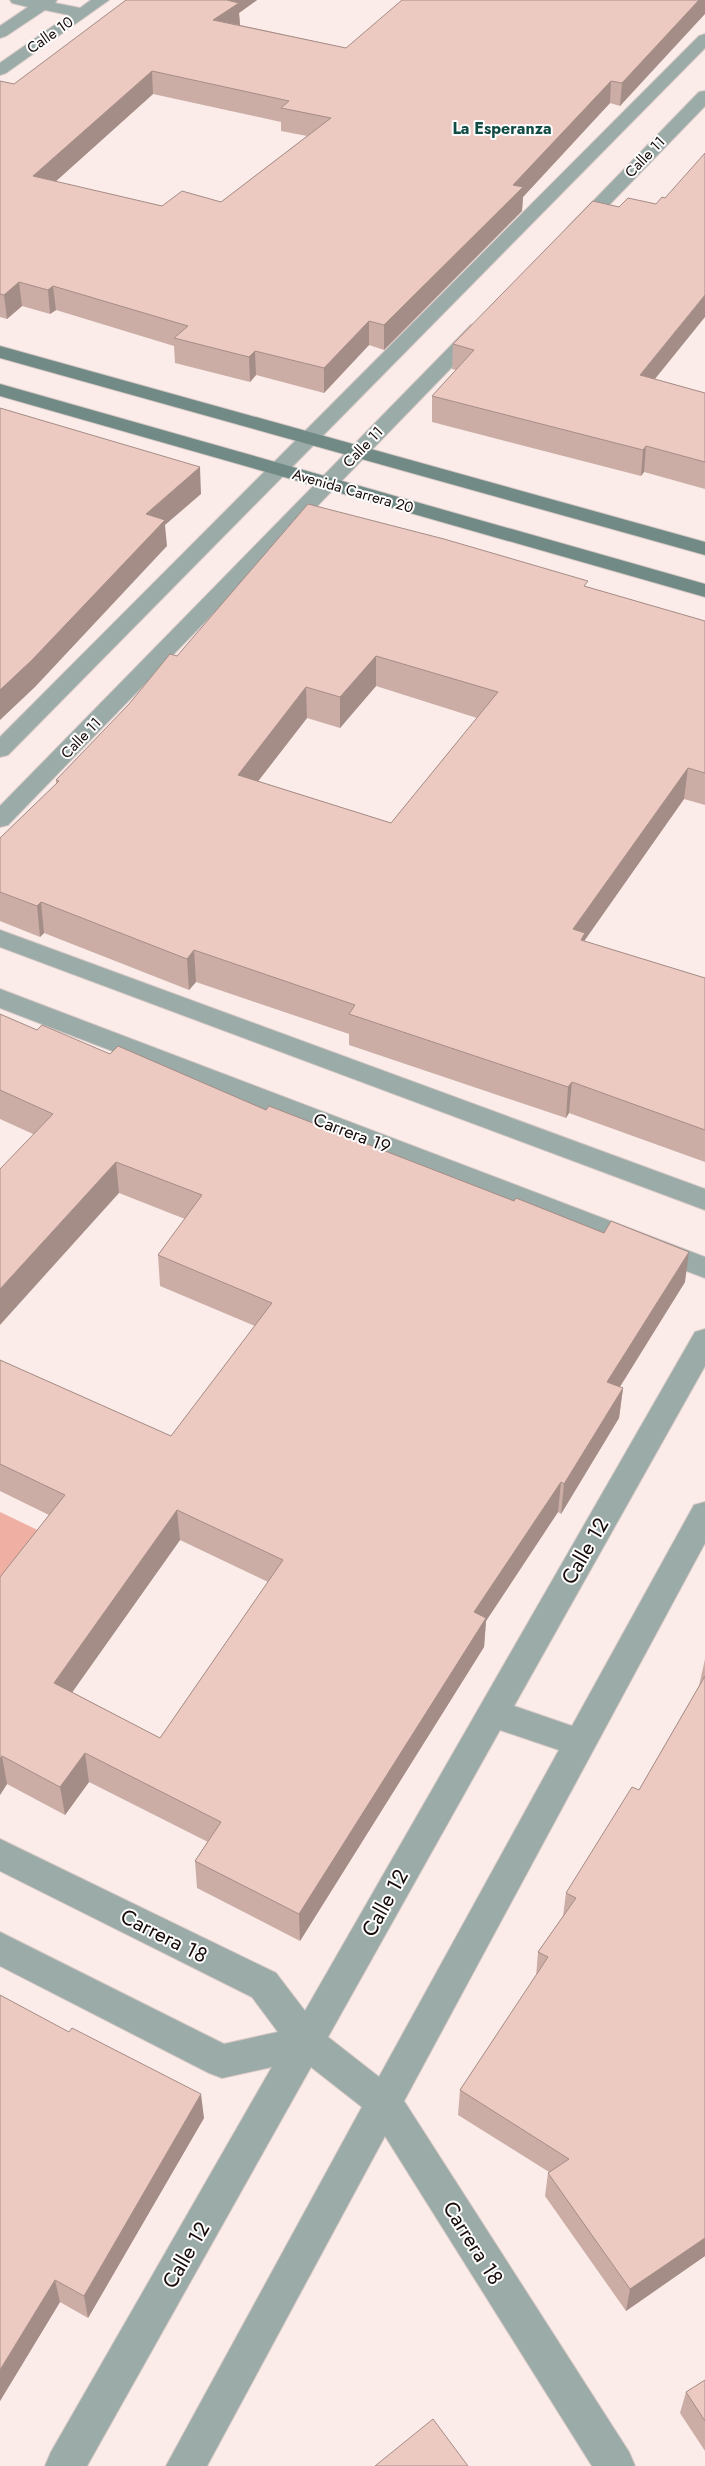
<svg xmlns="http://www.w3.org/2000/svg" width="705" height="2466" font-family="Jost,sans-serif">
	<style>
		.green { fill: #efb0a3 }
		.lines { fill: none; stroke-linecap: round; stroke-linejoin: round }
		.street-casing { stroke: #d6c8c5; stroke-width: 2 }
		.secondary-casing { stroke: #d6c8c5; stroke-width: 2 }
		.street { fill: #9baba8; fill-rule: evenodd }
		.secondary { fill: #728a85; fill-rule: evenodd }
		.wall { fill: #cbada6; fill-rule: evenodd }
		.shaded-wall { fill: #a58d87 }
		.building { fill: #ecc9c1; stroke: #a58d87; fill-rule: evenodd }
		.labels { text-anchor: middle; stroke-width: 4; stroke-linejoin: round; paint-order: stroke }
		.far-street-label { font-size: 15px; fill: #150a08; stroke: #fdfdfd }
		.far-neighbourhood-label { font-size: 16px; font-weight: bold; fill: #114b43; stroke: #fdfdfd }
		.street-label { font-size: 18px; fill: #150a08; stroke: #fdfdfd }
		.near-street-label { font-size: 21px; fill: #150a08; stroke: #fdfdfd }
	</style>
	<rect width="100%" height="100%" fill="#fbece9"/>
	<path class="green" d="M0 1512 46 1534 0 1593Z"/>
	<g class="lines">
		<defs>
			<path id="street" d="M10 0H57L55 3 80 8 91 0H109L6 73 0 75V63L69 15 45 10 6 36 0 38V26L28 7 12 3Z
				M705 34V48L8 755 0 757V737L699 36Z
				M705 91V106L581 234H569L566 230 569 226 699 92Z
				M478 323 485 325 487 329 485 333 8 825 0 827V806L471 325Z
				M0 930 705 1189V1210L0 947Z
				M0 989 705 1257V1278L0 1008Z
				M705 1329V1366L514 1706 572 1726 694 1505 705 1502V1543L404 2101 629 2452 635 2466H592L385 2136 207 2466H166L362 2107 311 2067 87 2466H45L51 2452 272 2067 222 2078 209 2073 0 1966V1932L224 2044 278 2032 252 1997 0 1871V1839L276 1973 305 2011 695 1332ZM500 1730 559 1750 379 2077 328 2037Z"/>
			<path id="secondary" d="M0 346 705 542V555L0 358Z
				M0 384 705 584V597L0 396Z"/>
		</defs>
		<use href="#street" class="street-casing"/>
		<use href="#secondary" class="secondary-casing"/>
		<use href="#street" class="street"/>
		<use href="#secondary" class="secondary"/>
	</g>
	<path class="wall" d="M125 0H257L239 13 240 25 346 48 705 0 620 106 610 103 523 197 522 211 384 350 369 345 324 393 256 375 250 382 175 363 174 346 56 310 50 314 22 306 7 319 0 317V81L14 84 125 1ZM153 94 281 122V131L307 136 221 202 162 206 55 182Z
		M453 344 655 379 705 393V489L644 472 641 476 432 422V396L456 370 452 369Z
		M587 587 705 621V805L684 799 584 941 705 978V1162L569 1113 566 1118 349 1045V1034L196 982 189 990 44 933 40 937 0 921V838L56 784V780L177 656ZM376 686 477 718 391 823 258 781 307 718 340 728Z
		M0 1014 37 1030 110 1054 266 1110 685 1282 620 1387 623 1388 619 1418 561 1514 558 1512 486 1621 484 1647 300 1941 197 1888 195 1861 208 1842 89 1782 65 1815 7 1784 0 1795V1577L49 1515 0 1491V1360L171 1436 255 1326 160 1286 158 1255 185 1219 119 1193 33 1134 0 1119ZM180 1540 268 1582 160 1738 72 1692Z
		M705 1659V2256L626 2311 545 2196 548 2173 549 2172 458 2115 460 2090 536 1977 538 1952 563 1916 566 1893 639 1790 699 1686Z
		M0 1995 204 2118 88 2318 60 2302 0 2401Z
		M705 2380V2451L680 2413 686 2392Z"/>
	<path class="shaded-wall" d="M227 0H257L239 13 240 25 213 20Z
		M699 0H705V14L620 106 622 83Z
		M152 71 153 94 35 200 33 176Z
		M611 81 610 103 523 197 522 211 384 350V325L513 185Z
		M19 282 22 306 7 319 4 295Z
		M53 286 56 310 50 314 48 290Z
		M705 295V317L638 400 640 375Z
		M369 321V345L324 393V368Z
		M255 351 256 375 250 382 249 357Z
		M646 446 644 472 641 476 643 450Z
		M200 467 201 494 165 525 167 546 35 687 0 720V690L146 514Z
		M376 656V686L340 728V697Z
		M306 687 307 718 239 806 238 775Z
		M688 768 684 799 580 947 573 929Z
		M41 902 44 933 40 937 37 906Z
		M194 950 196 982 189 990 187 959Z
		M572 1082 569 1113 566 1118 568 1087Z
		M116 1162 119 1193 0 1325V1289Z
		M689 1252 685 1282 604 1412 607 1382Z
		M623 1388 619 1418 561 1514 564 1484Z
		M561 1482 558 1512 486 1621 484 1647 300 1941 299 1914 474 1612Z
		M177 1510 180 1540 59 1711 54 1683Z
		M85 1753 89 1782 65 1815 60 1787Z
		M2 1756 7 1784 0 1795V1759Z
		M201 2094 204 2118 88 2318 84 2296Z
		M705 2238V2256L626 2311 630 2289Z
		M55 2280 60 2302 0 2401V2370Z"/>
	<path class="building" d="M126 0H227L239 3 213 20 346 48 402 0H699L622 83 611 81 513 185 523 187 384 325 369 321 324 368 255 351 249 357 174 338 188 326 53 286 48 290 19 282 4 295 0 294V81L14 84ZM152 71 289 101 281 108 331 118 221 202 182 191 162 206 33 176Z
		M705 153V295L640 375 705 393V462L646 446 643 450 432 396 474 350 453 344 593 201 619 207 628 198 656 204 662 197 665 198Z
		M0 408 200 467 146 514 165 520 32 660 0 690Z
		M308 504 444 539 588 581 584 586 705 621V773L688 768 573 929 585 933 581 940 705 978V1130L572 1082 568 1087 349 1014 355 1005 194 950 187 959 41 902 37 906 0 892V838L59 781 56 780 129 704 170 654 177 656ZM376 656 498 692 391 823 238 775 306 687 340 697Z
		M0 1014 37 1030 42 1025 110 1054 118 1046 266 1110 269 1106 514 1201 516 1198 604 1233 611 1221 689 1252 607 1382 623 1388 564 1484 561 1482 474 1612 486 1618 299 1914 195 1861 221 1822 85 1753 60 1787 2 1756 0 1759V1577L65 1495 0 1464V1360L171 1436 272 1303 158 1255 202 1195 116 1162 0 1289V1169L53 1114 0 1090ZM177 1510 283 1560 160 1738 54 1683Z
		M705 1676V2238L630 2289 548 2173 569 2159 460 2090 548 1957 538 1952 576 1898 566 1893 632 1787 639 1790Z
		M0 1995 69 2032 72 2028 201 2094 84 2296 55 2280 0 2370Z
		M705 2380V2421L686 2392Z
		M433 2419 468 2466H375Z"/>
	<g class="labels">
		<g class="far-street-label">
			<text transform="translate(50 35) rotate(-35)" y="5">Calle 10</text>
			<text transform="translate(645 157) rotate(-46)" y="5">Calle 11</text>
			<text transform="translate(363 447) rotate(-46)" y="5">Calle 11</text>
			<text transform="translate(353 491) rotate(16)" y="5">Avenida Carrera 20</text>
			<text transform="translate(81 738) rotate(-46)" y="5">Calle 11</text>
		</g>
		<g class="far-neighbourhood-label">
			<text x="502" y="134">La Esperanza</text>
		</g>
		<g class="street-label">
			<text transform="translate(352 1133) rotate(21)" y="6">Carrera 19</text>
		</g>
		<g class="near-street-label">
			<text transform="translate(585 1551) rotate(-60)" y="7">Calle 12</text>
			<text transform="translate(385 1903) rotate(-61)" y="7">Calle 12</text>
			<text transform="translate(164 1936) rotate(27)" y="7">Carrera 18</text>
			<text transform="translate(473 2243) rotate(58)" y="7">Carrera 18</text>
			<text transform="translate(186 2255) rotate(-60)" y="7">Calle 12</text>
		</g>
	</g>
</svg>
